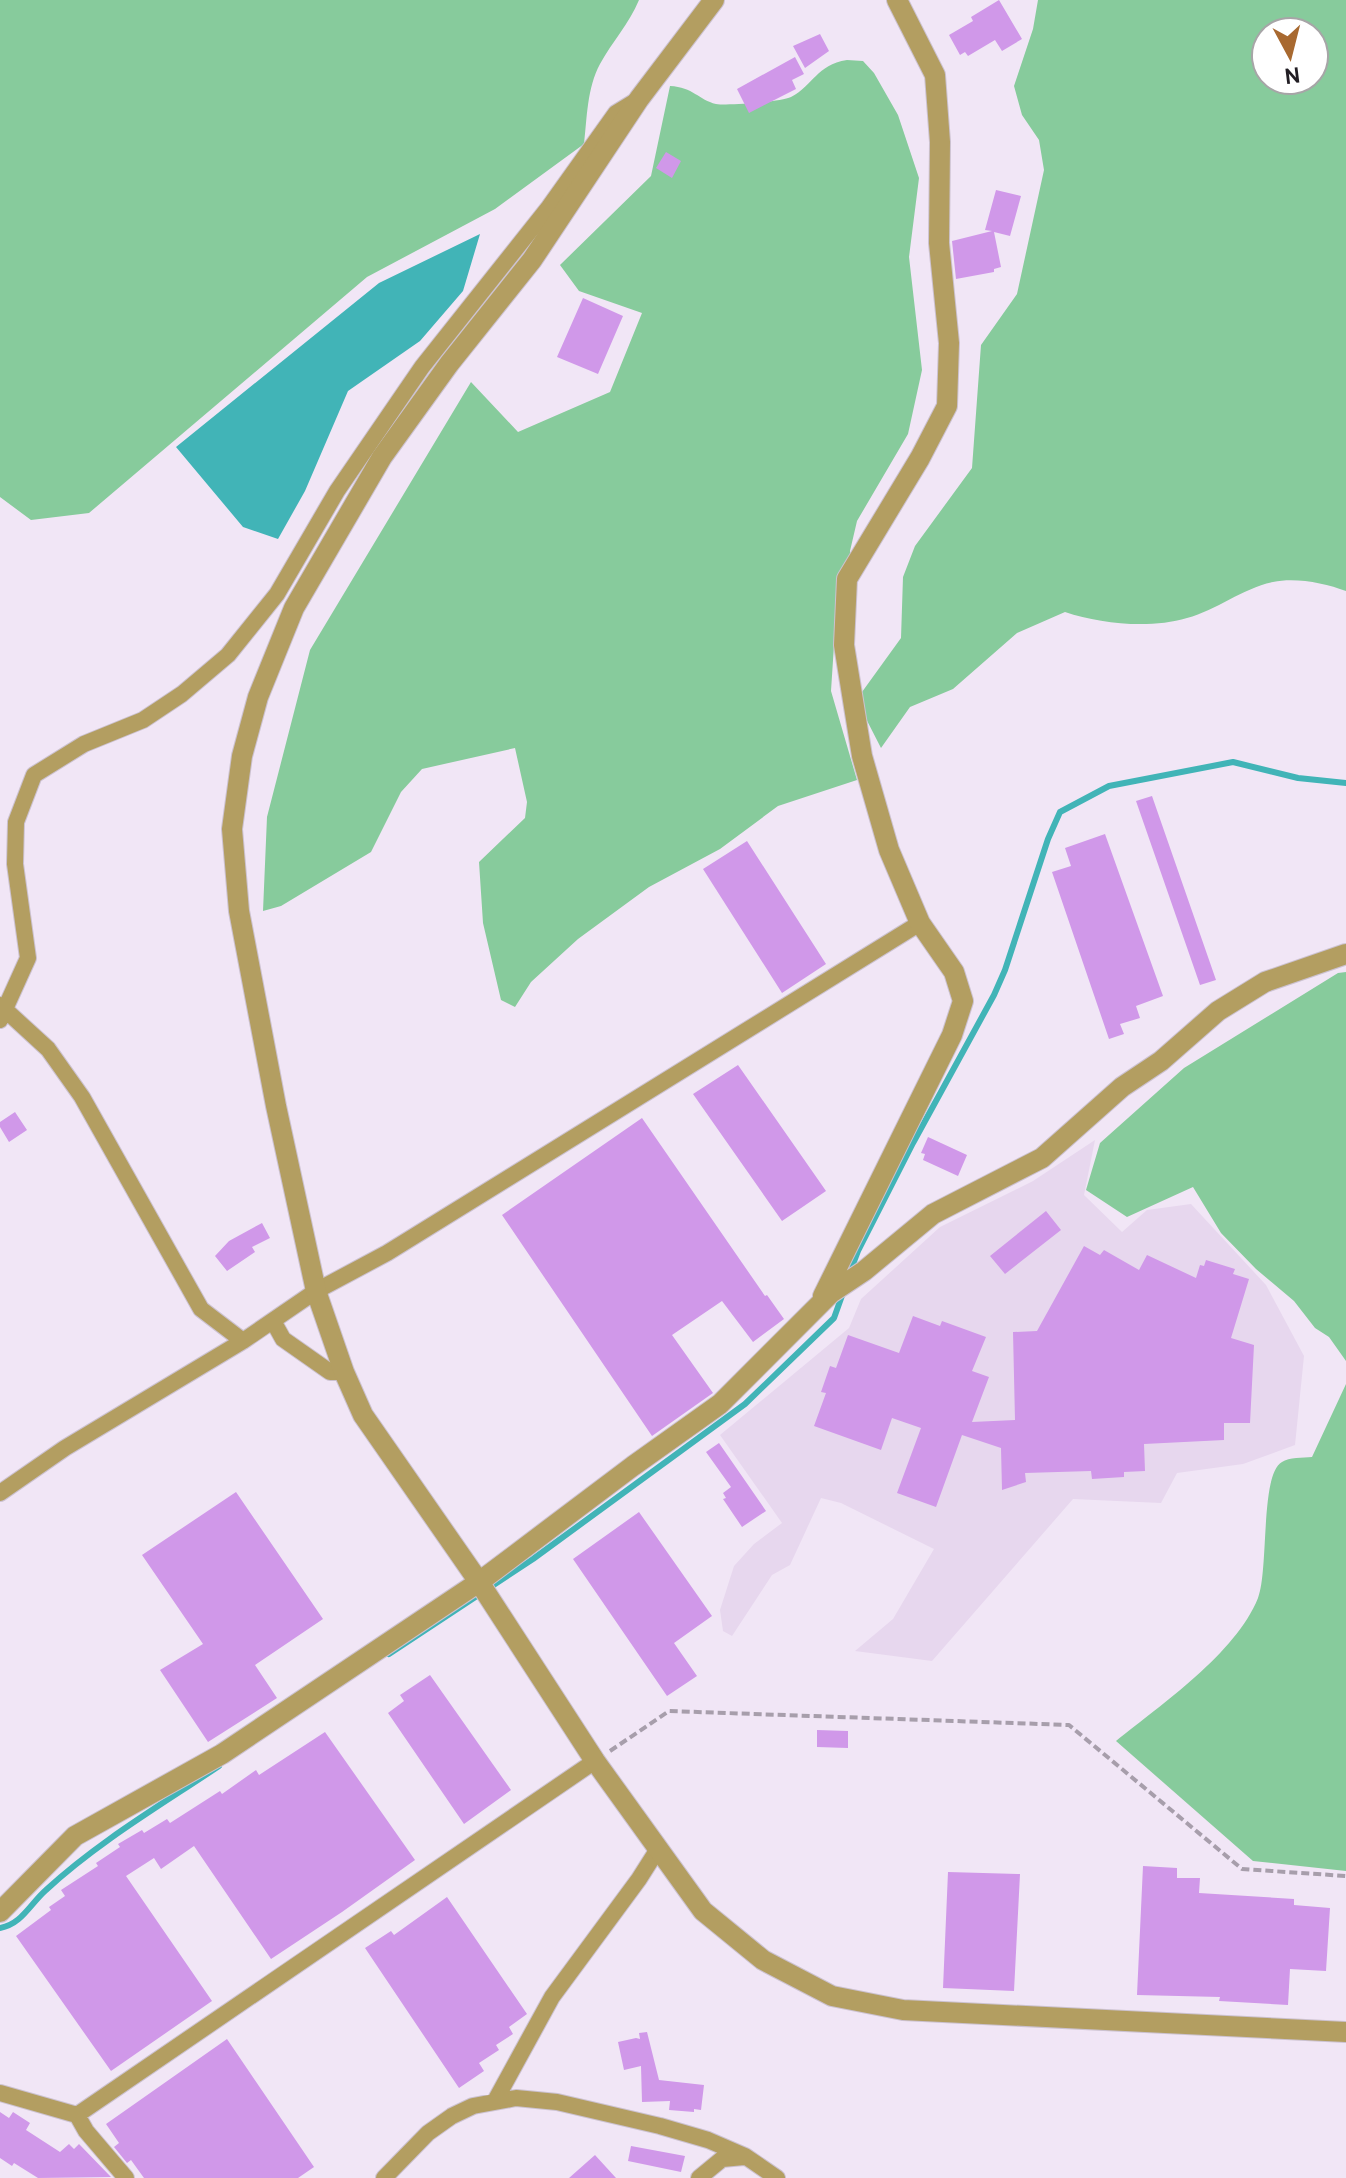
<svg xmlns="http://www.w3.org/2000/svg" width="1346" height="2178" font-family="Overpass,sans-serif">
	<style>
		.built { fill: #e7d7ee }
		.green { fill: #87cb9c; fill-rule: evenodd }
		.water { fill: #41b4b7 }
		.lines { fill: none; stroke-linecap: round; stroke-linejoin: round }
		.stream { stroke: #41b4b7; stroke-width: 6 }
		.building { fill: #d098e9 }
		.minor-casing { stroke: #ccc2d0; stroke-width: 18 }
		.tertiary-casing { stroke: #ccc2d0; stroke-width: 22 }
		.path { stroke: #a79eab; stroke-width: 4; stroke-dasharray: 8 4; stroke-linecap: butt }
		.minor { stroke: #b39e61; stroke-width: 16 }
		.tertiary { stroke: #b39e61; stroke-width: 20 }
	</style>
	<rect width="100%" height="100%" fill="#f1e6f6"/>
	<path class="built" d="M1095 1140 1084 1195 1122 1232 1147 1210 1191 1204 1266 1285 1304 1356 1295 1445 1243 1464 1177 1473 1161 1503 1073 1499 932 1661 855 1651 893 1619 934 1549 841 1503 821 1498 790 1565 772 1575 732 1636 723 1631 720 1610 734 1566 754 1544 782 1523 720 1435 849 1328 861 1299 940 1227 1033 1181Z"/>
	<path class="green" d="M0 0H639C629 24 612 42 600 64 587 88 587 118 584 144L495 209 367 277 89 513 31 520 0 497Z
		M1038 0H1346V591C1325 583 1295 577 1273 582 1243 588 1217 610 1187 618 1150 629 1101 624 1065 612L1017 633 953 689 910 707 881 748 860 707 862 692 901 638 903 577 915 546 972 468 981 345 1017 294 1044 170 1039 140 1022 115 1014 86 1033 29ZM1266 32H1314V80H1266Z
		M847 60 863 61 874 73 898 115 919 178 909 257 922 370 908 434 857 521 850 551 854 602 834 645 831 691 857 780 778 806 720 849 649 887 578 939 531 982 515 1007 501 1000 483 923 479 862 525 818 527 802 515 748 422 769 401 792 371 852 281 906 263 911 267 817 310 650 471 382 518 432 610 392 642 313 579 291 560 265 651 176 670 86C693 87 699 100 716 104 728 106 780 102 791 97 814 85 816 65 847 60Z
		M1346 972V1361L1329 1337 1315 1328 1294 1301 1256 1269 1221 1233 1193 1187 1127 1217 1086 1190 1100 1143 1184 1068 1338 973Z
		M1346 1384V1871L1253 1861 1116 1741C1162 1704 1236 1653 1258 1598 1269 1569 1260 1474 1282 1462 1289 1457 1303 1458 1312 1457Z"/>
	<path class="water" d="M480 234 463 291 420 341 348 391 305 491 278 539 243 527 176 447 379 283Z"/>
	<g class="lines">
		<path class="stream" d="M850 1272 858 1251 913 1143 994 995 1005 970 1048 839 1060 812 1109 786 1233 762 1298 778 1346 783
			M389 1654 533 1559 745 1404 834 1318 844 1290
			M0 1928C22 1924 30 1904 46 1890 98 1842 161 1805 219 1766"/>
	</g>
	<path class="building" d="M999 0 1022 39 1002 51 995 40 968 56 965 52 960 55 949 35 973 21 971 17Z
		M820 34 829 51 805 68 793 46Z
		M795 57 804 74 792 80 796 89 749 113 737 89Z
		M666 152 681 161 672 178 656 168Z
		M996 190 1021 196 1010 236 994 232 1001 267 994 269V272L956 279 952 241 992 231 985 230Z
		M583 298 623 316 598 374 557 357Z
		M1152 796 1216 980 1200 985 1136 801Z
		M1105 834 1163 996 1136 1006 1140 1018 1120 1024 1124 1034 1109 1039 1052 872 1071 866 1065 848Z
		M747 841 826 964 782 993 703 869Z
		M738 1065 826 1191 782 1221 693 1094Z
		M15 1112 27 1130 9 1142 0 1127V1122Z
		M642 1118 765 1296 767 1295 784 1319 753 1342 722 1301 672 1335 713 1393 652 1436 502 1215Z
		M928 1137 967 1155 958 1176 923 1160 925 1154 921 1153Z
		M1046 1211 1061 1230 1005 1274 990 1256Z
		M262 1223 270 1238 252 1247 255 1252 227 1271 215 1256 229 1241Z
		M1084 1246 1100 1255 1104 1250 1139 1270 1147 1255 1196 1278 1200 1265 1204 1266 1206 1260 1235 1269 1233 1274 1249 1279 1231 1338 1254 1345 1250 1423H1224V1440L1144 1444 1145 1471 1124 1472V1477L1092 1479 1091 1471 1025 1473 1026 1482 1002 1490 1001 1448 962 1435 936 1507 897 1493 921 1428 892 1418 881 1450 814 1426 826 1393 821 1392 830 1366 836 1368 848 1335 899 1353 913 1316 940 1326 942 1321 986 1337 972 1371 989 1377 972 1422 1015 1420 1013 1332 1037 1331Z
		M719 1443 766 1511 742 1527 723 1499 726 1498 723 1493 731 1487 706 1452Z
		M236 1492 323 1619 255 1665 277 1698 208 1742 160 1670 203 1644 142 1555Z
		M639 1512 712 1616 674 1643 697 1676 667 1696 573 1559Z
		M430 1675 511 1790 464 1824 388 1713 404 1701 400 1695Z
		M817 1730 848 1731V1748L817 1747Z
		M325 1732 415 1860 342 1912 271 1959 194 1846 161 1869 154 1858 126 1876 212 2001 111 2071 16 1936 51 1910 49 1907 65 1896 61 1890 98 1866 96 1863 120 1847 118 1844 142 1830 144 1833 167 1819 170 1823 220 1791 222 1794 256 1770 259 1775Z
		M1143 1866 1177 1868V1878H1200L1199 1893 1294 1899V1905L1330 1908 1326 1971 1290 1969 1288 2005 1219 2001 1220 1997 1137 1995Z
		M948 1872 1020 1874 1014 1991 943 1988Z
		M447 1897 527 2014 509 2027 513 2034 496 2045 499 2050 479 2063 484 2071 459 2088 365 1948 391 1931 394 1935Z
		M647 2032 659 2080 704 2085 701 2110 694 2109V2112L669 2110 670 2101 642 2102 641 2066 624 2070 618 2042 636 2038 640 2039 639 2033Z
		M227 2039 314 2167 298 2178H144L131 2160 127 2163 114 2147 119 2143 106 2124Z
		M0 2112 9 2118 13 2112 30 2123 26 2130 60 2152 69 2144 74 2149 79 2144 111 2177 38 2178 14 2163 12 2166 0 2158Z
		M631 2146 685 2156 681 2172 628 2161Z
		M595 2155 616 2178H569Z"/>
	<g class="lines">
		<defs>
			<path id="minor" d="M0 1005 48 1049 82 1097 201 1309 243 1341
				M0 1020 28 958 15 864 16 822 34 775 84 744 143 720 182 694 228 655 277 594 337 491 422 367 549 207 616 113 634 102
				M273 1321 283 1339 330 1372H344
				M0 1493 65 1448 243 1341 316 1291 387 1253 920 923
				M0 2093 77 2115 595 1761
				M495 2101 552 1997 639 1879 658 1849
				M77 2115 86 2131 126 2178
				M384 2178 428 2133 452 2116 473 2106 516 2098 557 2102 660 2126 708 2140 745 2156 777 2178
				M699 2178 722 2159 744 2157"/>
			<path id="tertiary" d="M714 0 639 99 532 260 449 364 382 457 294 608 258 697 242 756 232 829 239 911 276 1106 316 1291 344 1372 363 1415 479 1582 595 1761 703 1911 763 1960 832 1996 903 2010 1346 2032
				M823 1296 952 1035 963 1001 954 972 920 923 889 850 862 756 844 645 847 579 920 458 947 406 949 343 939 243 940 142 935 75 897 0
				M0 1912 75 1836 222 1754 479 1582 633 1466 720 1404 831 1293 864 1271 933 1214 1042 1158 1122 1087 1161 1061 1218 1011 1265 982 1346 954"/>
		</defs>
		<use href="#minor" class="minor-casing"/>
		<use href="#tertiary" class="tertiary-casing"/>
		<path class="path" d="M610 1751 669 1711 1069 1725 1242 1869 1346 1876"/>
		<use href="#minor" class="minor"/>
		<use href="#tertiary" class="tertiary"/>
	</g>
	<g transform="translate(1290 56) rotate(173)"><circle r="38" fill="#ffffff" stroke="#a7a5a7" stroke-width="2"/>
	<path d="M0-6L14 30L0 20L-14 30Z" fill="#a86930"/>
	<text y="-12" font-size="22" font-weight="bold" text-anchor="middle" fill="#221e24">N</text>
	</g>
</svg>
